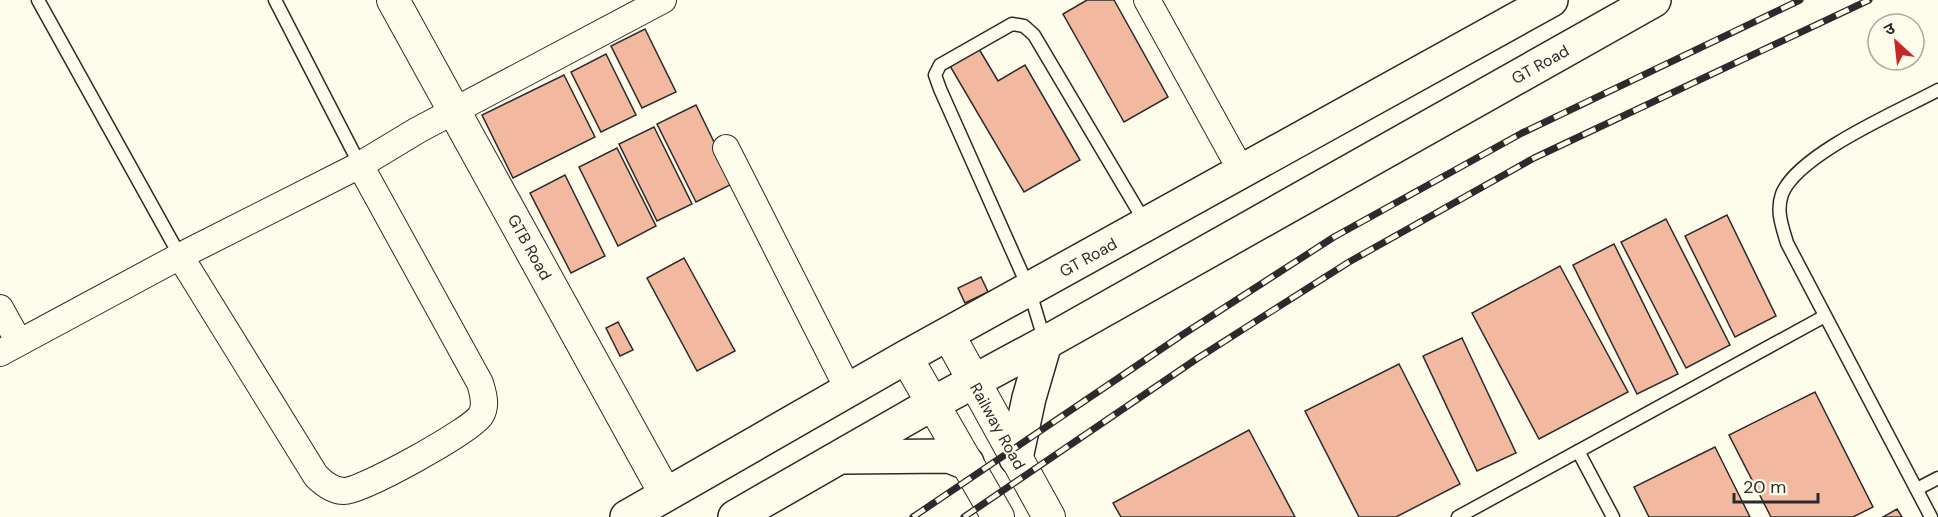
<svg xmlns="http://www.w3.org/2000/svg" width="1938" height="517" font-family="'DM Sans','Noto Sans Devanagari',sans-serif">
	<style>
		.building { fill: #f2b8a0; stroke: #2b2b2b; stroke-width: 1.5 }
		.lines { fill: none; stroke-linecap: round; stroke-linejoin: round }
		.service-casing { stroke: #2b2b2b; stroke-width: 15 }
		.minor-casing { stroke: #2b2b2b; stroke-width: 28 }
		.tertiary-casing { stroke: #2b2b2b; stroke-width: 34 }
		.trunk-casing { stroke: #2b2b2b; stroke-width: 36 }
		.service { stroke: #fdfbea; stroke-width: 12 }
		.minor { stroke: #fdfbea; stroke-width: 26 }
		.tertiary { stroke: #fdfbea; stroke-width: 32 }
		.trunk { stroke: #fdfbea; stroke-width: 33 }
		.rail-casing { stroke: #2b2b2b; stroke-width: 7 }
		.rail { stroke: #fdfbea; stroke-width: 4.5; stroke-dasharray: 14; stroke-linecap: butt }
		.labels { text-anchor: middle; stroke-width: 4.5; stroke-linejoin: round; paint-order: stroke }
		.street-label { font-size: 16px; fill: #2b2b2b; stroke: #fdfbea }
	</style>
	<rect width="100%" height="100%" fill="#fdfbea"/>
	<path class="building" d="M1087 0H1114L1168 97 1124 122 1063 14Z
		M645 29 676 92 642 108 611 46Z
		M979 49 998 81 1025 65 1080 160 1024 192 950 66Z
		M606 54 636 115 601 132 571 72Z
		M564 75 595 137 513 178 482 115Z
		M696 105 734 183 696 202 657 124Z
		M654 127 692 204 657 221 619 144Z
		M617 148 656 226 618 246 579 167Z
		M565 175 605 256 571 273 530 193Z
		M1727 215 1776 316 1735 337 1685 236Z
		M1666 219 1730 345 1686 368 1621 242Z
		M1614 244 1678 374 1637 394 1573 265Z
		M684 258 735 351 697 371 647 278Z
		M1560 266 1628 392 1539 439 1472 313Z
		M981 277 988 292 965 303 958 288Z
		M618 322 633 350 620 356 606 328Z
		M1462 338 1516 453 1477 471 1423 356Z
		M1399 364 1460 484 1396 517H1359L1305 411Z
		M1815 392 1873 507 1853 517H1771L1729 435Z
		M1249 430 1295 517H1121L1113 503Z
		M1715 447 1750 517H1649L1634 487Z
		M1897 509 1902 517H1883Z"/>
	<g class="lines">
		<defs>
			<path id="service" d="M38 0 180 256
				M275 0 360 165
				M1045 342 1029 289 940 89 935 75 940 65 1012 24 1024 26 1034 35 1146 224
				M1578 451 1613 517
				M1917 489 1938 478
				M1458 517 1825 316
				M1931 517 1787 243C1782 226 1776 211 1782 194 1798 154 1899 111 1938 90"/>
			<path id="minor" d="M1147 0 1242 172
				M726 148 849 391
				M180 256 316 476C323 483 333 491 344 491 362 491 473 430 481 415 487 405 483 393 480 383L360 165
				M0 308 19 342
				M0 353 180 256 360 165 418 130 663 0"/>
			<path id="tertiary" d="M393 0 666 495
				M948 334 1049 517
				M906 357 998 517"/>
			<path id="trunk" d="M844 457 949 456 967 463
				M1016 458 1029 398 1045 343
				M627 517 906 357 1551 0
				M735 517 932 404 1045 343 1654 0"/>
		</defs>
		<use href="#service" class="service-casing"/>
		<use href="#minor" class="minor-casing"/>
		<use href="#tertiary" class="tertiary-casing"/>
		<use href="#trunk" class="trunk-casing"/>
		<use href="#service" class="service"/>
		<use href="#minor" class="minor"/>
		<use href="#tertiary" class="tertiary"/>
		<use href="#trunk" class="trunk"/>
		<defs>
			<path id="rail" d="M913 517 1182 335 1334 237 1522 133 1800 0
				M964 517 1198 358 1349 262 1534 158 1869 0"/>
		</defs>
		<use href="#rail" class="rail-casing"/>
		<use href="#rail" class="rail"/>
	</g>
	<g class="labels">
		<g class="street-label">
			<text transform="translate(1540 64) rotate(-29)" y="6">GT Road</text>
			<text transform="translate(530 247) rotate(61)" y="6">GTB Road</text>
			<text transform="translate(1088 257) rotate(-29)" y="6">GT Road</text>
			<text transform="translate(998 426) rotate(61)" y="6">Railway Road</text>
		</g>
	</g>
	<g transform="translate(1896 42) rotate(333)"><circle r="28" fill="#fdfbea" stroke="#a9a89e" stroke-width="1.5"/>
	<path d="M0-4.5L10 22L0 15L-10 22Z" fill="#c62828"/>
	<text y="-9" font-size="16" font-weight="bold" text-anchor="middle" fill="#2b2b2b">उ</text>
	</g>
	<path d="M1734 493v9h84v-9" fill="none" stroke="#2b2b2b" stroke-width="3"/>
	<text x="1743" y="493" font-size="18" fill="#2b2b2b" stroke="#fdfbea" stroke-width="4.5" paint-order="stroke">20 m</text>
</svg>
